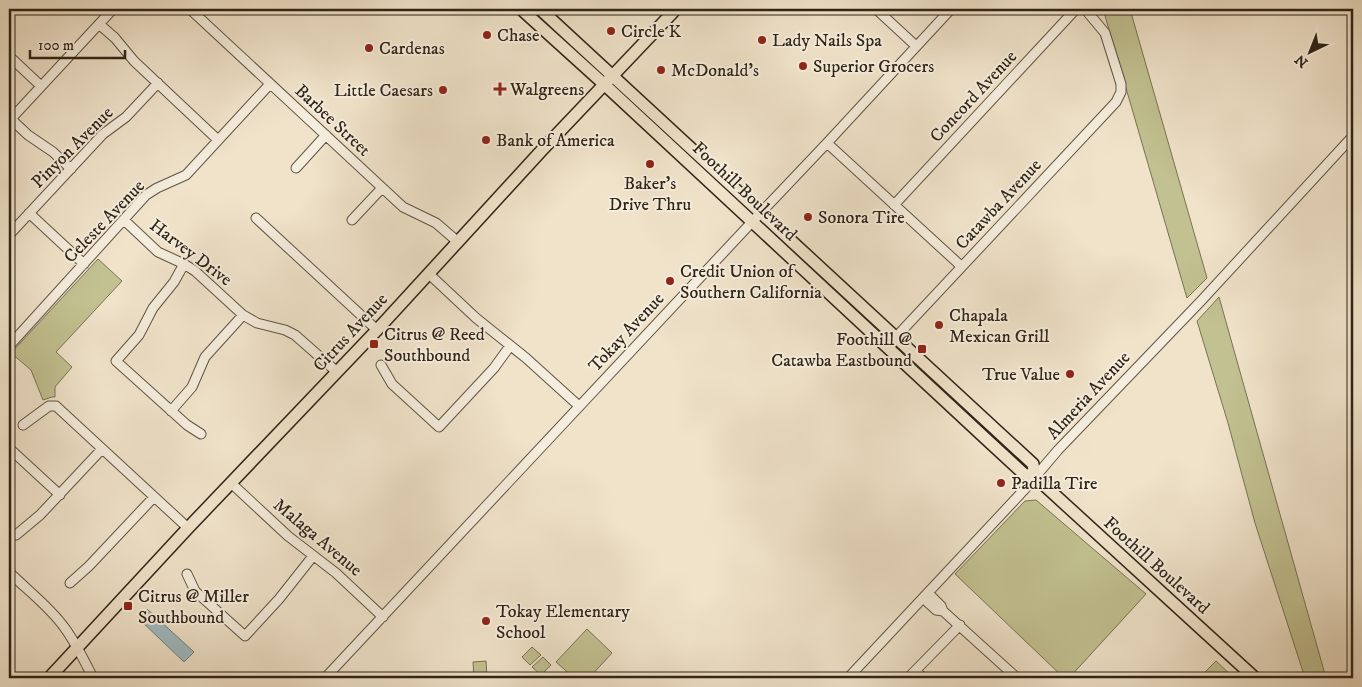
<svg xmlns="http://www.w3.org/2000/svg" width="1362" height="687" font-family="'IM FELL DW Pica',serif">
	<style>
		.green { fill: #c2c191; stroke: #787254 }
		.water { fill: #a0bbc2; stroke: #737f7e }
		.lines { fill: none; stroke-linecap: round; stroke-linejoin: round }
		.minor-casing { stroke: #5f5444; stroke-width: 11 }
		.major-casing { stroke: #2f2417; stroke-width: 14 }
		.minor { stroke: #f5eddd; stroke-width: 9 }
		.major { stroke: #f0e3ca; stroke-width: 11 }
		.poi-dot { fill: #8f2418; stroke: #f5eddd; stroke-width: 2 }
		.labels { text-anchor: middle; stroke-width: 4; stroke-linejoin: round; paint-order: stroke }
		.poi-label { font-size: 18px; fill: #2f2417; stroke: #f5eddd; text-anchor: start }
		.street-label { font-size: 18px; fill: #2f2417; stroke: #f5eddd }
	</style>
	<rect width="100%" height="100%" fill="#f0e3ca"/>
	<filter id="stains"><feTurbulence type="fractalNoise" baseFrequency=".004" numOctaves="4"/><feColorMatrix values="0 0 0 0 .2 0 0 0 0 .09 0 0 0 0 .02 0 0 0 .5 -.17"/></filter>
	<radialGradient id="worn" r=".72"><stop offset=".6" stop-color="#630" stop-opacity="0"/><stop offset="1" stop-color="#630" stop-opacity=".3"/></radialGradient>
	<path class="green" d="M1103 9H1130L1207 278 1187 298Z
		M98 259 122 281 56 352 72 367 55 387V397H52L43 400 31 370 11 353Z
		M1219 297 1326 678H1305L1255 523 1228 423 1197 321Z
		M1036 500 1146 594 1069 678H1064L955 574 1025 501Z
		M587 629 612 653 589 678H574L556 662Z
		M532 647 541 655 530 665 522 657Z
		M543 657 551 665 541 675 532 667Z
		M486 661 487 678H474L473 662Z
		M1216 661 1234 678H1199Z"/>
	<path class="water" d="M147 609 194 652 184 662 138 618Z"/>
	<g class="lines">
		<defs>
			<path id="minor" d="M876 9 916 46
				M192 11 403 207 436 223 458 242
				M99 24 115 38 134 61 218 140
				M9 56 41 86
				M11 119 28 135 53 152 71 169
				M9 121 113 9
				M827 143 961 266
				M296 168 326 135
				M894 205 1076 9
				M29 213 84 264
				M256 218 377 330
				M124 220 158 252 184 264 195 271 243 315 257 323 285 330 295 335 337 372
				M352 220 382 188
				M9 235 103 134 126 117 158 83
				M184 264 174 282 153 308 139 335 116 361 187 425 201 434
				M429 274 476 318 526 358 579 406
				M896 337 1116 102 1121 92V84L1105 33 1085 9
				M9 346 146 195 157 188 186 175 270 84
				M381 365 392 384 439 427 494 368 510 346
				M171 411 192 387 205 357 243 315
				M23 425 49 406H56L188 528
				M9 448 60 495
				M231 483 288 536 336 573 383 617
				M16 535 40 515 102 449
				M9 572C27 590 49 606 64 627 76 643 84 660 93 678
				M187 574 195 591 245 636 279 599 313 556
				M70 583 89 566 154 497
				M928 593 941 606 943 611 1017 678
				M923 598 936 610 943 611
				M915 671 924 678
				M325 678 752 222 827 143 951 9
				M848 678 1024 490 1058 450 1201 301 1353 136
				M908 678 960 625"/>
			<path id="major" d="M521 9 605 85 985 438 1024 474 1035 477 1044 485 1255 678
				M540 9 1033 464 1035 477
				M49 678 188 528 377 330 542 150 676 9"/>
		</defs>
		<use href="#minor" class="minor-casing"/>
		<use href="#major" class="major-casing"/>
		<use href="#minor" class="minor"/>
		<use href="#major" class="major"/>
	</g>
	<g class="poi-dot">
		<circle cx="611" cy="31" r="5"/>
		<circle cx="487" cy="35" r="5"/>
		<circle cx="762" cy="40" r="5"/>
		<circle cx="369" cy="48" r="5"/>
		<circle cx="803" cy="66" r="5"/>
		<circle cx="661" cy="70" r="5"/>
		<path d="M497.5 81.5h5v5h5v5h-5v5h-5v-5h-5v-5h5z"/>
		<circle cx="443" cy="90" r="5"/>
		<circle cx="486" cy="140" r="5"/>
		<circle cx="650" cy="164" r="5"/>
		<circle cx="808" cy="217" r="5"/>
		<circle cx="670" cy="281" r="5"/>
		<circle cx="939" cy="325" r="5"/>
		<rect x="369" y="339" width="10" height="10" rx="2.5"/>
		<rect x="917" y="344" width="10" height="10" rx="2.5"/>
		<circle cx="1070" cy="374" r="5"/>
		<circle cx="1001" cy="483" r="5"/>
		<rect x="123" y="601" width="10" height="10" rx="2.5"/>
		<circle cx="486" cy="621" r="5"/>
	</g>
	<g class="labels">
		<g class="poi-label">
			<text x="621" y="37">Circle K</text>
			<text x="497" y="41">Chase</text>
			<text x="772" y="46">Lady Nails Spa</text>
			<text x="379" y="54">Cardenas</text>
			<text x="813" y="72">Superior Grocers</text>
			<text x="671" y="76">McDonald's</text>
			<text x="510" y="95">Walgreens</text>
			<text x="433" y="96" text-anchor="end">Little Caesars</text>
			<text x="496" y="146">Bank of America</text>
			<text x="650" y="189" text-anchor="middle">Baker's<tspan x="650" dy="21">Drive Thru</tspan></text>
			<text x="818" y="223">Sonora Tire</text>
			<text x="680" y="277">Credit Union of<tspan x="680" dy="21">Southern California</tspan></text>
			<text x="949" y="321">Chapala<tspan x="949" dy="21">Mexican Grill</tspan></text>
			<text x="384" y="340">Citrus @ Reed<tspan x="384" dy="21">Southbound</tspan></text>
			<text x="912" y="345" text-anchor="end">Foothill @<tspan x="912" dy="21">Catawba Eastbound</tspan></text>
			<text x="1060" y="380" text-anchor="end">True Value</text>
			<text x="1011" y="489">Padilla Tire</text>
			<text x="138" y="602">Citrus @ Miller<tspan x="138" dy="21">Southbound</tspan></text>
			<text x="496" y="617">Tokay Elementary<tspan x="496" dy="21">School</tspan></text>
		</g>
		<g class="street-label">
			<text transform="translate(973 96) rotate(-47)" y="6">Concord Avenue</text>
			<text transform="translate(333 120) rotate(43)" y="6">Barbee Street</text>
			<text transform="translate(72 147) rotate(-45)" y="6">Pinyon Avenue</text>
			<text transform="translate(745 191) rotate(43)" y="6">Foothill Boulevard</text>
			<text transform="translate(998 204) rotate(-47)" y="6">Catawba Avenue</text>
			<text transform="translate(104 221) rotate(-46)" y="6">Celeste Avenue</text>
			<text transform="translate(191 252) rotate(37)" y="6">Harvey Drive</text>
			<text transform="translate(350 332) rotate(-47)" y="6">Citrus Avenue</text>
			<text transform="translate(626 332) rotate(-47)" y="6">Tokay Avenue</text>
			<text transform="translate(1088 395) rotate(-47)" y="6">Almeria Avenue</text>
			<text transform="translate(318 537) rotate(40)" y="6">Malaga Avenue</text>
			<text transform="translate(1157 565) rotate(42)" y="6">Foothill Boulevard</text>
		</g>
	</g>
	<rect width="1362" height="687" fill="none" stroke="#f0e3ca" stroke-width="30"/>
	<rect x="10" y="10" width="1342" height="667" fill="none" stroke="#2f2417" stroke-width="2.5"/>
	<rect x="15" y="15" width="1332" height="657" fill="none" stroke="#2f2417"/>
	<g transform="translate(1310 52) rotate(223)" stroke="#f5eddd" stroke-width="4" paint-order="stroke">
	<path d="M0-4L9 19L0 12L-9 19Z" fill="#2f2417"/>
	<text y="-8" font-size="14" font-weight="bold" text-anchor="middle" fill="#2f2417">N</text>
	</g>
	<path d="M30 50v8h95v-8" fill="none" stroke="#2f2417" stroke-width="2.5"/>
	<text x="38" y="50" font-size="15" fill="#2f2417" stroke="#f5eddd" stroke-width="4" paint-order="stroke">100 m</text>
	<rect width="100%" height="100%" filter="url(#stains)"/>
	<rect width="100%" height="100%" fill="url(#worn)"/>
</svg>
